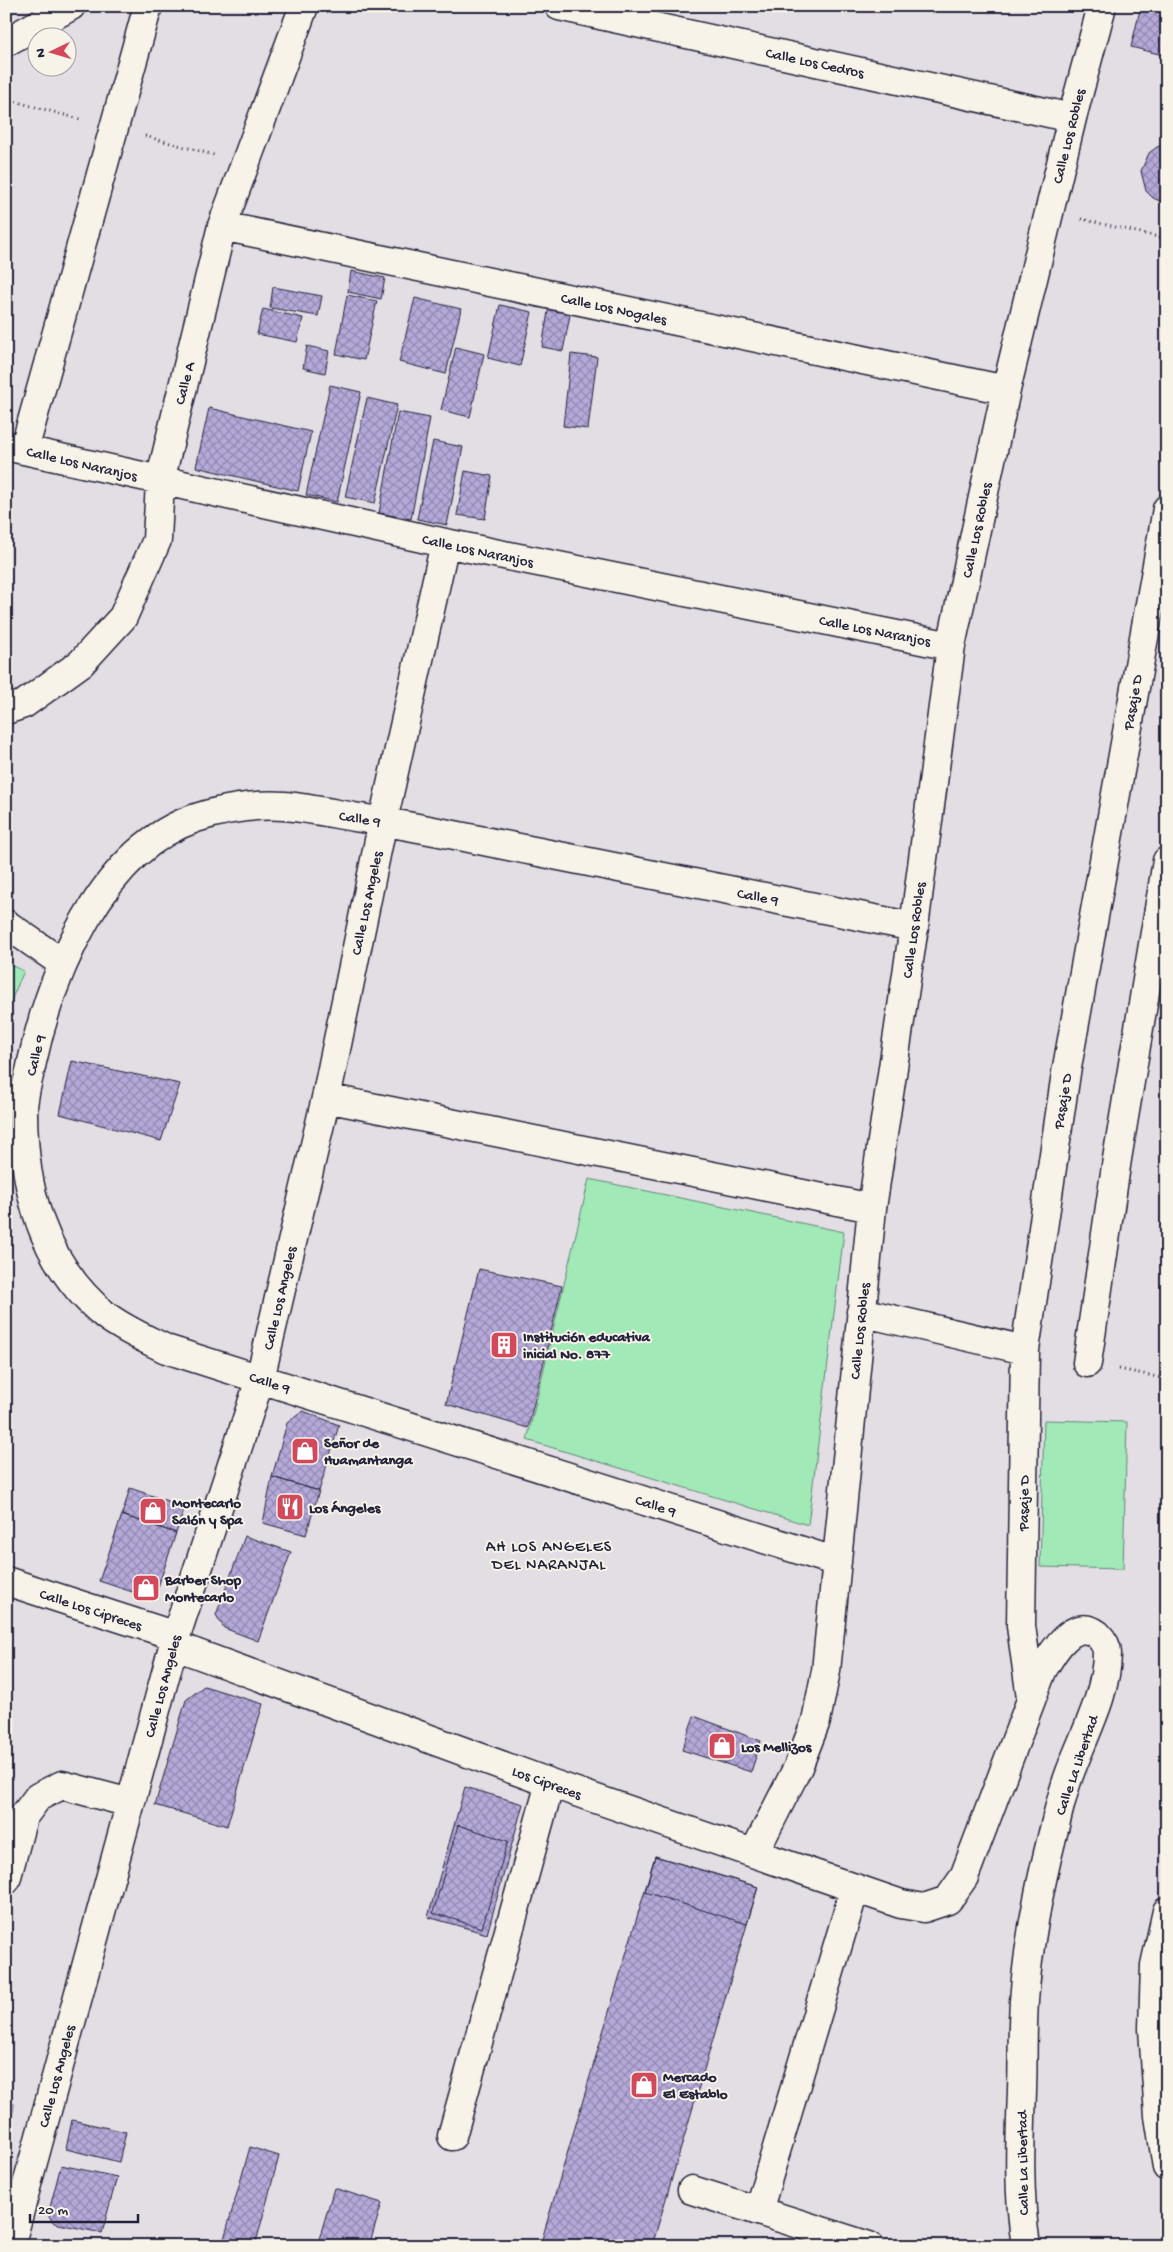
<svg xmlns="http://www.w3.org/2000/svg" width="1173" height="2252" font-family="'Gochi Hand',sans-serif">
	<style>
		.green { fill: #a1e9b7; stroke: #628679 }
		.building { fill: url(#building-cross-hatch); stroke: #22223b }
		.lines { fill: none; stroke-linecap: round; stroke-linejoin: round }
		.minor-casing { stroke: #22223b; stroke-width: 31 }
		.path { stroke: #22223b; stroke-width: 3; stroke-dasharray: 1 4; stroke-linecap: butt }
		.minor { stroke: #f7f3e8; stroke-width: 28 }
		.labels { text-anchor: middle; stroke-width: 4; stroke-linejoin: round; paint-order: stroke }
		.street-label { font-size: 15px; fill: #22223b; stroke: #f7f3e8 }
		.poi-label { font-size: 15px; font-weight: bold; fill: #22223b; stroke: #f7f3e8; text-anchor: start }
		.neighbourhood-label { font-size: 16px; letter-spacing: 1px; fill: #22223b; stroke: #f7f3e8 }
	</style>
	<defs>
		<pattern id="building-cross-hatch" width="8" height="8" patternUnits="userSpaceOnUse" patternTransform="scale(1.25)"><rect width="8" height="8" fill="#b5a9d9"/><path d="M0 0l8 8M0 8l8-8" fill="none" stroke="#9389b1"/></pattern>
	</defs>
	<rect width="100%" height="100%" fill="#e3dde4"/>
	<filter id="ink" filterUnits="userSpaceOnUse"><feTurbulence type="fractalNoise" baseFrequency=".02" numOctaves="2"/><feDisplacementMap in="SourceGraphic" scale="10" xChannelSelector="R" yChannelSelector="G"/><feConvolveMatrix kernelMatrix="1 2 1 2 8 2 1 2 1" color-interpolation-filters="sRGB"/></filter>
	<g filter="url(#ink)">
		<path class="green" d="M6 963 24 971 6 1012Z
			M589 1179 844 1232 808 1525 527 1440Z
			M1044 1420 1127 1422 1123 1569 1040 1567Z"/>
		<path class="building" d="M1141 6H1167V56L1131 47Z
			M1166 144H1167V204L1153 198 1146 191 1141 171 1149 153 1157 147Z
			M351 271 385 278 381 299 348 292Z
			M273 287 322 296 318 316 270 308Z
			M347 295 377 301 364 360 336 354Z
			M415 298 461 309 446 374 399 362Z
			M500 305 532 312 520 366 488 358Z
			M549 306 571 310 563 351 542 347Z
			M263 309 303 318 297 342 257 334Z
			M307 346 329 351 325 373 303 368Z
			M456 347 484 354 470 417 441 410Z
			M571 354 597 357 588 429 563 426Z
			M330 385 361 392 337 502 306 495Z
			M367 398 397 405 375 503 345 497Z
			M209 408 311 432 298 491 196 467Z
			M398 412 430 418 411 519 379 513Z
			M433 441 463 447 447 525 417 519Z
			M465 471 492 476 485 519 457 515Z
			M72 1061 180 1084 161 1141 60 1114Z
			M479 1269 562 1286 528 1428 446 1404Z
			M303 1411 339 1425 319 1491 272 1477 287 1423Z
			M272 1477 319 1491 306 1535 263 1523Z
			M130 1488 185 1507 176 1533 122 1515Z
			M122 1515 176 1533 154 1599 99 1581Z
			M245 1536 291 1552 258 1641 224 1628 216 1615Z
			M204 1686 263 1704 227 1826 155 1805 186 1700Z
			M694 1716 761 1741 751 1772 682 1750Z
			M465 1787 523 1804 487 1934 428 1917Z
			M458 1825 508 1841 482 1928 433 1913Z
			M655 1856 758 1887 652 2246H540Z
			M655 1856 758 1887 747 1924 645 1892Z
			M6 2103H14L9 2141H6Z
			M72 2120 126 2132 119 2162 66 2149Z
			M250 2147 279 2156 255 2246H222Z
			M61 2165 117 2177 102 2233 54 2223 48 2215Z
			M334 2188 382 2203 369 2246H317Z"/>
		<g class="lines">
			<defs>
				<path id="minor" d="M559 6 1072 118
					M6 42 71 6
					M222 226 1006 390
					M6 446 445 543 951 646
					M24 450 148 6
					M6 710 24 704 81 663 123 617 157 540 160 481 222 226 304 6
					M6 924 62 963
					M326 1098 872 1208
					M861 1312 1025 1350
					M1087 1363 1117 1159 1167 861
					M837 1562 166 1349C146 1339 123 1329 105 1315 42 1263 23 1189 23 1110 23 1094 29 1078 32 1062 51 974 102 849 196 818 223 809 256 804 285 806 308 808 331 813 354 817 416 826 477 840 539 852 664 877 789 902 914 927
					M6 1581 176 1636
					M173 1645 550 1783 901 1904 924 1908 948 1900 964 1877 1042 1671C1051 1655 1072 1616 1097 1634 1102 1639 1107 1646 1107 1653 1107 1695 1083 1736 1069 1775 1062 1794 1058 1814 1053 1833 1039 1888 1028 1944 1024 2001 1022 2031 1023 2061 1022 2091 1020 2143 1018 2194 1026 2246
					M1031 1698 1021 1626 1025 1350 1066 1073 1167 509
					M754 1853 798 1767 816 1721 826 1671 872 1208 914 927 951 646 1006 390 1072 118 1102 6
					M6 1880 23 1817 38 1797 62 1785 130 1803
					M1167 1911 1155 1965 1153 2029 1159 2116 1167 2167
					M452 2136 550 1783
					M692 2190 869 2246
					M758 2211 855 1888
					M11 2243 176 1636 260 1379 326 1098 383 821 445 543"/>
			</defs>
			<use href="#minor" class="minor-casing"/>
			<path class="path" d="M6 99 83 120
				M145 136 214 155
				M1081 219 1167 239
				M1119 1369 1167 1379"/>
			<use href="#minor" class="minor"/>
		</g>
	</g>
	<defs>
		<symbol id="building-square" viewBox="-11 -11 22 22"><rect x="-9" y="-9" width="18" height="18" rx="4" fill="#d1495b" stroke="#f7f3e8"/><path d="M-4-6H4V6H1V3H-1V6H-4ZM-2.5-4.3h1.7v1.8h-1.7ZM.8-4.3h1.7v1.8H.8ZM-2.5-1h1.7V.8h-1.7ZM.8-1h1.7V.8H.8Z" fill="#fff"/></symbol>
		<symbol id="shop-square" viewBox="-11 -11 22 22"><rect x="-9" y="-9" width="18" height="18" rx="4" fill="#d1495b" stroke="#f7f3e8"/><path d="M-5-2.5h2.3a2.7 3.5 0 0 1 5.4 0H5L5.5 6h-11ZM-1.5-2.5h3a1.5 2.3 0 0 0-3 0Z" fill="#fff"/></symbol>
		<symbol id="restaurant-square" viewBox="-11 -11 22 22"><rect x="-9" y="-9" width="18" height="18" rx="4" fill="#d1495b" stroke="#f7f3e8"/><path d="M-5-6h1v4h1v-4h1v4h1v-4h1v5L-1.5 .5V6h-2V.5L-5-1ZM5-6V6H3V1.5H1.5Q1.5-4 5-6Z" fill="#fff"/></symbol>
	</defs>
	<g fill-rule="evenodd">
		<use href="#building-square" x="488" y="1329" width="32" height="32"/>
		<use href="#shop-square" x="289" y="1435" width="32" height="32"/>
		<use href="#restaurant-square" x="274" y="1491" width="32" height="32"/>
		<use href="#shop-square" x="137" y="1495" width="32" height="32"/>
		<use href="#shop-square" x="130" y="1572" width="32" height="32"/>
		<use href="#shop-square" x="706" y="1730" width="32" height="32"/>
		<use href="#shop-square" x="628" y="2069" width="32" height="32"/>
	</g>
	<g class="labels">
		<g class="street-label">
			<text transform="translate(815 62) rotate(12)" y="5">Calle Los Cedros</text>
			<text transform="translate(1068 136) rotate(-76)" y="5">Calle Los Robles</text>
			<text transform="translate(614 308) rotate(12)" y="5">Calle Los Nogales</text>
			<text transform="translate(184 383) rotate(-76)" y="5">Calle A</text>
			<text transform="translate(82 463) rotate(13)" y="5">Calle Los Naranjos</text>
			<text transform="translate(976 530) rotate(-78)" y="5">Calle Los Robles</text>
			<text transform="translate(478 550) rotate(12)" y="5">Calle Los Naranjos</text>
			<text transform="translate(875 630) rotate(11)" y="5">Calle Los Naranjos</text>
			<text transform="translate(1132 702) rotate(-80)" y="5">Pasaje D</text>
			<text transform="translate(360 818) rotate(9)" y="5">Calle 9</text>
			<text transform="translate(758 896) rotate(11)" y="5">Calle 9</text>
			<text transform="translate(366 903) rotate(-78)" y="5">Calle Los Angeles</text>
			<text transform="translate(913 930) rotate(-82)" y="5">Calle Los Robles</text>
			<text transform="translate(35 1055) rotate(-76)" y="5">Calle 9</text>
			<text transform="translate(1062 1101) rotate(-81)" y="5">Pasaje D</text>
			<text transform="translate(279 1298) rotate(-77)" y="5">Calle Los Angeles</text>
			<text transform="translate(859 1331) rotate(-84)" y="5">Calle Los Robles</text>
			<text transform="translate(270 1382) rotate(18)" y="5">Calle 9</text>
			<text transform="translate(1023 1503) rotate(-89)" y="5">Pasaje D</text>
			<text transform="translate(656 1505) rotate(18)" y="5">Calle 9</text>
			<text transform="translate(91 1609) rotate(18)" y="5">Calle Los Cipreces</text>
			<text transform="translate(162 1686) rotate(-75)" y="5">Calle Los Angeles</text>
			<text transform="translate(1076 1765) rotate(-71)" y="5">Calle La Libertad</text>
			<text transform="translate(547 1782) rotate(20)" y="5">Los Cipreces</text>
			<text transform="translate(56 2076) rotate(-75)" y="5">Calle Los Angeles</text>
			<text transform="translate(1022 2163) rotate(-91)" y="5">Calle La Libertad</text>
		</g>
		<g class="poi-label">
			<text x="523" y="1341">Institución educativa<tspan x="523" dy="17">inicial No. 877</tspan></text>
			<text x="324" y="1447">Señor de<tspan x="324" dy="17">Huamantanga</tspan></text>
			<text x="172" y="1507">Montecarlo<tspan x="172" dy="17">Salón y Spa</tspan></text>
			<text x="309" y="1512">Los Ángeles</text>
			<text x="165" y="1584">Barber Shop<tspan x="165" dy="17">Montecarlo</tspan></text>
			<text x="741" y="1751">Los Mellizos</text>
			<text x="663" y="2081">Mercado<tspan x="663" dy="17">El Establo</tspan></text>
		</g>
		<g class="neighbourhood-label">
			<text x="549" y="1551">AH LOS ANGELES<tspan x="549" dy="18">DEL NARANJAL</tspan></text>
		</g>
	</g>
	<rect width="1173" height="2252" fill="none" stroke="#f7f3e8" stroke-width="25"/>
	<rect x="12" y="12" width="1148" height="2227" fill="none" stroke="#22223b" stroke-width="2" filter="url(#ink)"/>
	<g transform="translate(52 52) rotate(265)"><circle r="24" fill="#f7f3e8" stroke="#a29fa3"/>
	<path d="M0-4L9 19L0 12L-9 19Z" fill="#d1495b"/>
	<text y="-8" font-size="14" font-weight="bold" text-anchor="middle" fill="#22223b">N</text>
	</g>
	<path d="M30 2214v8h108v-8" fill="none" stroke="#22223b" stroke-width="2.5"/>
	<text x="38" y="2214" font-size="15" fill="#22223b" stroke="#f7f3e8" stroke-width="4" paint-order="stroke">20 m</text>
</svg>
